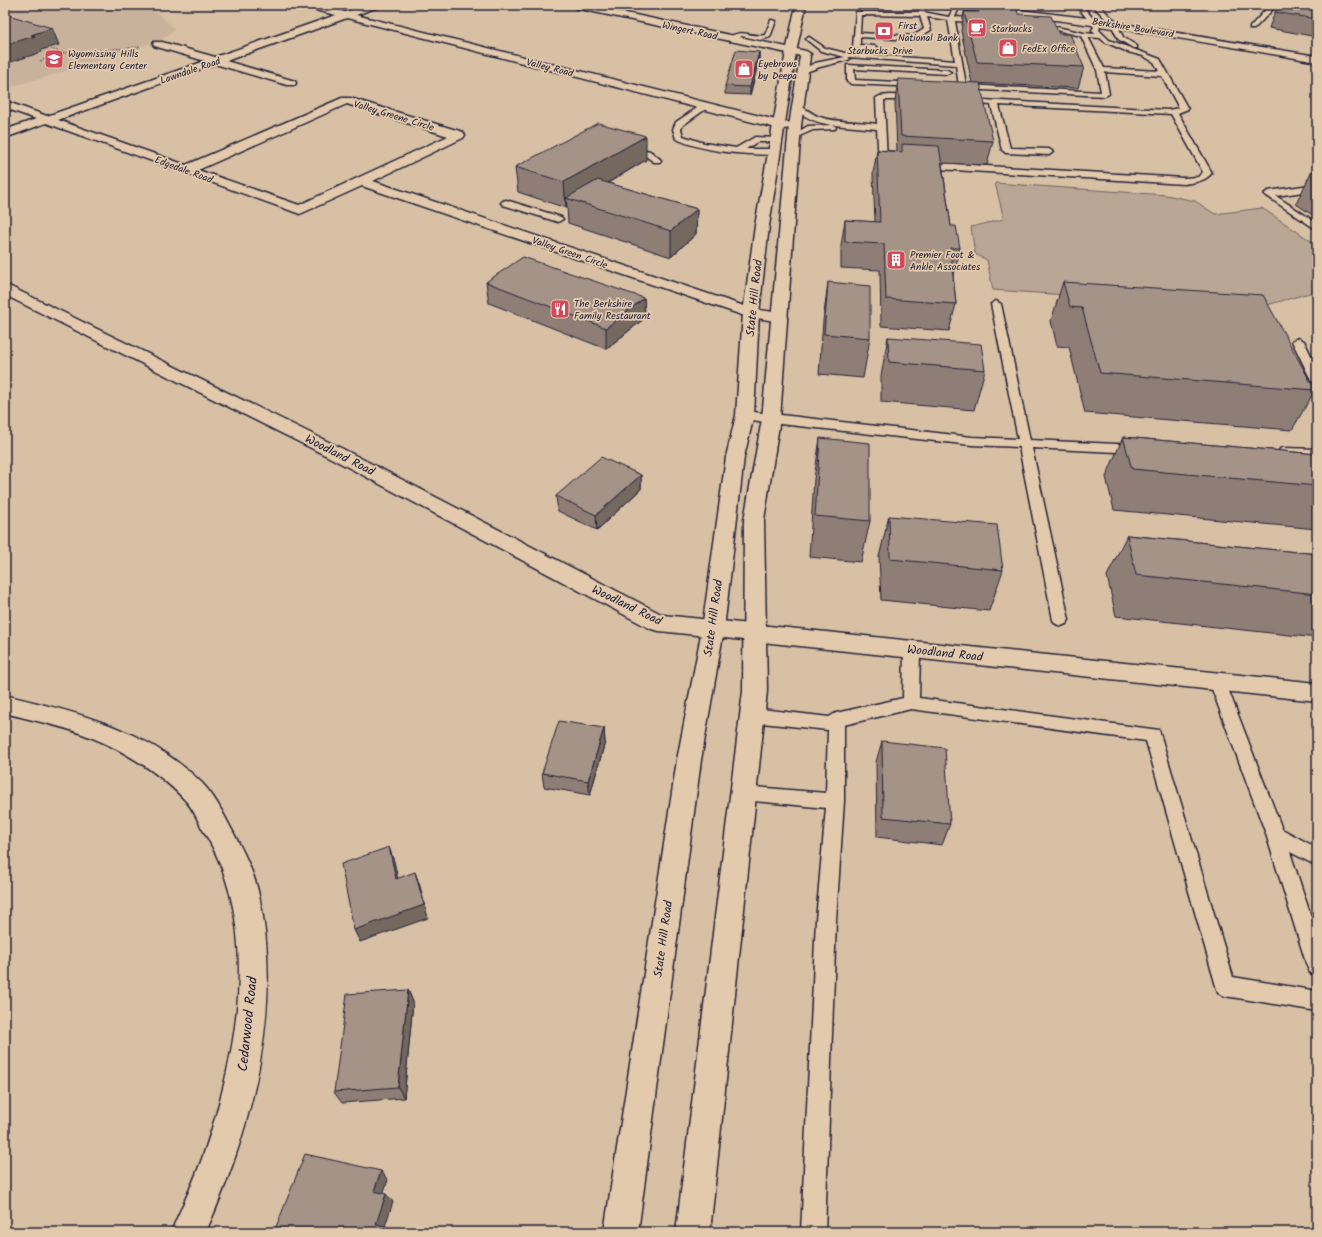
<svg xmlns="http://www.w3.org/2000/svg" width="1322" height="1237" font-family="Kalam,sans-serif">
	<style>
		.built { fill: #c9b29c }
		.green { fill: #baa694; stroke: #6e6468 }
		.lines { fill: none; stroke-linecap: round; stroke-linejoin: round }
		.lane-casing { stroke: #22223b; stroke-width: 3 }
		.street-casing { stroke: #22223b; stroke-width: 3 }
		.secondary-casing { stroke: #22223b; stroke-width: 3 }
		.primary-casing { stroke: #22223b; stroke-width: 3 }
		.path { stroke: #22223b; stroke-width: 1; stroke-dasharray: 1.5 1.5; stroke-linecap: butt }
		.lane { fill: #e4caac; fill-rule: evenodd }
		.street { fill: #e4caac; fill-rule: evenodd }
		.secondary { fill: #e4caac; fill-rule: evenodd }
		.primary { fill: #e4caac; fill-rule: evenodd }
		.wall { fill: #8f7e74; stroke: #22223b }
		.shaded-wall { fill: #74675e; stroke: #22223b }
		.building { fill: #a69387; stroke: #22223b }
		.labels { text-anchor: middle; stroke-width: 3.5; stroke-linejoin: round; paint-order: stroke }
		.far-poi-label { font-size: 10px; fill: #22223b; stroke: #e4caac; text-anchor: start }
		.far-street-label { font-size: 10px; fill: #22223b; stroke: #e4caac }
		.street-label { font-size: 12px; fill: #22223b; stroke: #e4caac }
		.near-street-label { font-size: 14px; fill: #22223b; stroke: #e4caac }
	</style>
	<rect width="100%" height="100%" fill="#d8c0a5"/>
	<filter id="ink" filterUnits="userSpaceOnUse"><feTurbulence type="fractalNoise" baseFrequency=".025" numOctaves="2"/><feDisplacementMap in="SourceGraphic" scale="8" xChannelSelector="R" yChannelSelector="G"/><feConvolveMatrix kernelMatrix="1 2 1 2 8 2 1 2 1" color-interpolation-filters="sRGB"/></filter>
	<g filter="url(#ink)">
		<path class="built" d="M5 5H130L156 12 175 29 163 39 43 78 5 88Z"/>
		<path class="green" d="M995 183 1166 195 1195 201 1215 214 1262 208 1317 245V291L1256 308 993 290 987 260 975 254 971 227 1004 219Z"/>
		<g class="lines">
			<defs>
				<path id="lane" d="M1076 5H1082L1100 27 1099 30 1109 40 1160 59 1188 109 1178 113 1212 173C1204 182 1195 182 1184 184L922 168 918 165 922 162 1184 178 1198 177 1203 172 1171 114 999 105 1010 148 1049 149 1053 152 1049 155 1006 153 1002 150 991 105 965 103 961 101 965 99 1168 110 1179 108 1162 76 1105 72 1109 94 1105 96 963 89 959 87 956 65 848 57 850 59 848 60 820 67 803 73 799 71 815 63 845 57 821 51 807 40 806 39 809 37 825 48 845 53 955 61 948 20 927 17 931 30 914 40 860 37V45L875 46 878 48C873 52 858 51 853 47L856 12H923L949 17 953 9 955 8 958 10 955 17 984 19 987 21 984 23 955 21 966 85 1101 92 1097 70 1081 36 1035 25 1038 23 1084 33 1095 34 1092 30 1094 27ZM861 15 920 16 924 29 913 36 860 33ZM1088 37 1100 38 1105 42 1128 52 1143 56 1154 62 1159 71 1104 68Z
					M1092 5H1099L1116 22 1123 37 1137 46V48H1133L1118 39 1111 24Z
					M1270 5H1277L1254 29H1250V27Z
					M771 20 776 21 770 37 760 40 742 36 730 41 727 39C741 27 750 38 765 35Z
					M847 65 947 70 951 72 947 74 854 69 855 80 918 83 922 85 918 87 851 84 847 82Z
					M890 95 915 96 919 98 915 100H884L887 160 895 161 896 163 895 165 883 166 879 163 877 129 833 125 836 127 835 129 813 130 795 138 791 136 808 126 832 125C817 123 806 118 795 109V105C802 104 812 115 820 117 838 123 858 121 877 124L876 98 880 96Z
					M703 104H706L710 106 683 125 681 129 683 136 704 143 736 148 755 137 777 138 781 140 780 142H757L746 149H775L779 152 775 155C741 154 708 153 676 139L673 129 676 122Z
					M623 145H626L650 151 661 160 660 162H654L644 155 623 149 622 147Z
					M1317 184V190L1276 196 1317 223V230L1264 194 1268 191Z
					M506 200 561 217 563 219 558 222 503 205 501 203 503 201Z
					M996 301 1001 304 1030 440 1138 445 1142 446 1144 449 1142 452 1138 453 1032 448 1069 620 1066 624 1061 626 1056 624 1053 620 1019 447 972 445 771 423 741 418 739 415 741 412 745 411 972 437 1018 439 991 304Z
					M1298 338 1304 341 1317 368V383L1313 382 1311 380 1292 341Z
					M1284 448 1317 449V457L1280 455 1278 452 1280 449Z
					M912 644 917 646 920 650 919 698 1159 730 1233 977 1317 991V1011L1225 996 1218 993 1146 741 911 709 844 725V801L836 920 825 1232H801L816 920 826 808 743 800 737 798 734 793 737 788 743 786 826 793 828 730 752 722 746 720 744 715 746 710 752 708 829 717 836 713 903 698 904 650 907 646Z
					M1217 675 1223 677 1225 681 1282 829 1317 848V866L1290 852 1317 935V976L1310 973 1307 966 1266 834 1209 681 1211 677Z"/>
				<path id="street" d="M301 5H317L345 12 366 5H380L378 7 356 15 780 121 799 124 801 126 799 128 780 129 347 18 226 61 295 81 296 83 295 85H287L215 64 58 120 186 165 342 98H350L463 132 465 135 463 138 373 181 753 309 786 314 788 317 786 320 780 322 745 316 362 186 300 214 46 123 5 138V130L36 119 5 108V101L47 116 205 61 154 46 153 44 154 42H162L215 57 336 15 303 7ZM347 104 448 136 299 205 198 170Z
					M570 5H588L806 51 811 54 806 57 575 8Z
					M5 695C78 713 146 728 202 783 215 796 224 815 232 830 242 849 253 870 258 891 285 1006 252 1127 206 1232H171C182 1206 195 1180 204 1153 238 1053 262 925 203 830 197 819 193 808 184 799 158 771 120 748 85 735 59 725 31 720 5 713Z"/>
				<path id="secondary" d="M942 5H977L1087 18 1317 56V62C1194 40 1071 19 947 8Z
					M5 284 343 449 663 615 1317 683V701L659 631 651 629 329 457 5 295Z"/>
				<path id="primary" d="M796 5H806L796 52 769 226 759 313 754 415 744 457 724 629 701 760 638 1232H604L677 760 702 629 726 457 736 415 743 313 755 226 786 52Z
					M805 53 810 56 801 126 780 419 764 520 767 691 710 1232H676L743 691 744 520 762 419 789 126 800 56Z"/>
			</defs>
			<use href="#lane" class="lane-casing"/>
			<use href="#street" class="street-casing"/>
			<use href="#secondary" class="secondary-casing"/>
			<use href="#primary" class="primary-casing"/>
			<path class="path" d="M63 5 69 7
				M63 53 141 47
				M40 61 63 53 51 49"/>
			<use href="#lane" class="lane"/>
			<use href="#street" class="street"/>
			<use href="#secondary" class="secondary"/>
			<use href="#primary" class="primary"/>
		</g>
		<path class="wall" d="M1317 5V37L1269 28 1275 12Z
			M977 7 1018 14 1059 34 1084 67 1078 88 972 83 961 31 964 12H976Z
			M759 52V60L750 95 725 94V86Z
			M898 79 993 141 987 165 942 163 951 226 960 248 954 275H953L956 304 949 331 881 326 880 270 841 268V246L845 220 875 222 873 174 877 150 897 151 895 102Z
			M646 160 608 183 697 209 696 234 671 257 568 223 567 207 566 208 518 192 515 167Z
			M1313 168H1317V218L1296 204Z
			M486 282 644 298 645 318 606 349 489 303Z
			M828 282 870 338 863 378 819 374 823 321Z
			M1063 282 1315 390 1292 430 1085 413 1069 347 1057 346 1051 321Z
			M888 337 985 370 974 410 881 402V376Z
			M1123 437 1317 454V529L1114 510 1106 477Z
			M820 438 870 521 861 562 809 557 814 479Z
			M641 475V489L597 530 558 511 556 496Z
			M889 516 1003 570 989 611 881 600 879 557Z
			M1127 535 1317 554V638L1116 616 1107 576Z
			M604 728 605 742 590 795 544 787 542 773Z
			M882 741 950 824 942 845 877 837 876 762Z
			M408 990 413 1002 404 1098 342 1103 334 1092Z"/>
		<path class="shaded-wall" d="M52 28 59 45 41 50 42 52 5 64V45L31 35Z
			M759 52V60L750 95V87Z
			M646 136V160L577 201 566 198 567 207 566 208 564 182Z
			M697 209 696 234 671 257V231Z
			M644 298 645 318 606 349V328Z
			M641 475V489L597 530 596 515Z
			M604 728 605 742 590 795 588 781Z
			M389 847 394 861 401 892 396 879Z
			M415 872 420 886 428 918 360 942 354 930Z
			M408 990 413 1002 404 1098 398 1087Z
			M381 1171 388 1180 381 1200 374 1191Z
			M386 1194 393 1202 383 1232 376 1224Z"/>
		<path class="building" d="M1281 5H1317V19L1275 12Z
			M977 7 1017 9 1018 14 1051 16 1059 34H1070L1084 67 977 62 964 12H979Z
			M5 14 52 28 31 35 35 36 5 45Z
			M736 50 759 52 750 87 725 86Z
			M898 79 980 83 993 141 901 136Z
			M598 123 646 136 564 182 515 167Z
			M902 144 939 146 951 226H956L960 248H950L956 304 886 299 884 244 845 242V220L880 222 877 150 902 152Z
			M1313 168H1317V171Z
			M598 180 697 209 671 231 566 198Z
			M523 257 644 298 606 328 486 282Z
			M828 282 870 286V338L824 334Z
			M1063 282 1263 295 1315 390 1100 373 1082 308 1070 307Z
			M888 337 981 344 985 370 889 362Z
			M1123 437 1317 454V486L1132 469Z
			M820 438 870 443V521L815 516Z
			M601 457 641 475 596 515 556 496Z
			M889 516 997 525 1003 570 890 559Z
			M1127 535 1317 554V594L1136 575Z
			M559 721 604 728 588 781 542 773Z
			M882 741 945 748 950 824 883 817Z
			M389 847 396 879 415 872 424 905 354 930 341 864Z
			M408 990 398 1087 334 1092 347 994Z
			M305 1154 381 1171 374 1191 386 1194 376 1224 409 1232H274Z"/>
	</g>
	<defs>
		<symbol id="cafe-square" viewBox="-11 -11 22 22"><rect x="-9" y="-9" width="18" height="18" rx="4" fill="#d1495b" stroke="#e4caac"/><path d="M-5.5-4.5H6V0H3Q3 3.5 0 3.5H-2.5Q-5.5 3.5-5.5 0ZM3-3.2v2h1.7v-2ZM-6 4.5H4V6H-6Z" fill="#fff"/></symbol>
		<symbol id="bank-square" viewBox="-11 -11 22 22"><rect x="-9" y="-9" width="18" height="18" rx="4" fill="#d1495b" stroke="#e4caac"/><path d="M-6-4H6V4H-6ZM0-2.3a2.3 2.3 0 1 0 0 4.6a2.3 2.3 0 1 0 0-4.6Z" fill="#fff"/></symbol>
		<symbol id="shop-square" viewBox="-11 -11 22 22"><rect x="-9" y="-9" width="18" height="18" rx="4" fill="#d1495b" stroke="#e4caac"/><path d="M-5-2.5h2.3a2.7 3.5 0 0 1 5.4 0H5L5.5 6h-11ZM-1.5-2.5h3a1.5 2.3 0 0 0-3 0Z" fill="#fff"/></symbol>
		<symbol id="school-square" viewBox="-11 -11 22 22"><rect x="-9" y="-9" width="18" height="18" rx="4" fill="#d1495b" stroke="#e4caac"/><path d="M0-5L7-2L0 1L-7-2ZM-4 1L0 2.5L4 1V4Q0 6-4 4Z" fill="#fff"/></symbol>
		<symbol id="building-square" viewBox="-11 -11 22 22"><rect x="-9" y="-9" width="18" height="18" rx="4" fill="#d1495b" stroke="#e4caac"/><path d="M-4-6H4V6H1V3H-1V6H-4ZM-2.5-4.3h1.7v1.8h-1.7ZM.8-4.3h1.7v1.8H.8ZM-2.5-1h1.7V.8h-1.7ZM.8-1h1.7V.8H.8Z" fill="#fff"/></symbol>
		<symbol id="restaurant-square" viewBox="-11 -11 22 22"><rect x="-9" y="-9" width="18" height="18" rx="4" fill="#d1495b" stroke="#e4caac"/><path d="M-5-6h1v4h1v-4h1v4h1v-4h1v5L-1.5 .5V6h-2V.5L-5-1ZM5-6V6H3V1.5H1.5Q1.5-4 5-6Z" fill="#fff"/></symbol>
	</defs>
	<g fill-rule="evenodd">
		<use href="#cafe-square" x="966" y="17" width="22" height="22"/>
		<use href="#bank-square" x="873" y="20" width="22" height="22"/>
		<use href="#shop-square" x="997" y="37" width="22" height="22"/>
		<use href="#school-square" x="43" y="48" width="22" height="22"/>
		<use href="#shop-square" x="733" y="58" width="22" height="22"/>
		<use href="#building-square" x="885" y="249" width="22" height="22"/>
		<use href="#restaurant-square" x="549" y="298" width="22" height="22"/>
	</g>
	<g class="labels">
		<g class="far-poi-label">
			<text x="898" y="29">First<tspan x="898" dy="12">National Bank</tspan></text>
			<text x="991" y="32">Starbucks</text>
			<text x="1022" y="52">FedEx Office</text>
			<text x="68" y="57">Wyomissing Hills<tspan x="68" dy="12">Elementary Center</tspan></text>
			<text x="758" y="67">Eyebrows<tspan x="758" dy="12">by Deepa</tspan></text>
			<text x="910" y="258">Premier Foot &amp;<tspan x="910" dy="12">Ankle Associates</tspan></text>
			<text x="574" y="307">The Berkshire<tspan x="574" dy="12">Family Restaurant</tspan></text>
		</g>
		<g class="far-street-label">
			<text transform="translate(1133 27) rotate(9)" y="4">Berkshire Boulevard</text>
			<text transform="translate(690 30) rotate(12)" y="4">Wingert Road</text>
			<text x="880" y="54">Starbucks Drive</text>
			<text transform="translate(550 67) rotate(14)" y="4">Valley Road</text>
			<text transform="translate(190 70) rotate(-19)" y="4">Lawndale Road</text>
			<text transform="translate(394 115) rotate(17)" y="4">Valley Greene Circle</text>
			<text transform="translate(184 169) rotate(20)" y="4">Edgedale Road</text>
			<text transform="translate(570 252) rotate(19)" y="4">Valley Green Circle</text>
		</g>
		<g class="street-label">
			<text transform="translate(754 298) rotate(-84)" y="4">State Hill Road</text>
			<text transform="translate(340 455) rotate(27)" y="4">Woodland Road</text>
			<text transform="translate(627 605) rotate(26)" y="4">Woodland Road</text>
			<text transform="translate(713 618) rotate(-82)" y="4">State Hill Road</text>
			<text transform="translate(945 653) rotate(6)" y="4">Woodland Road</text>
			<text transform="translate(663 939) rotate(-82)" y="4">State Hill Road</text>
		</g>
		<g class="near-street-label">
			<text transform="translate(247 1024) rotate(-84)" y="5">Cedarwood Road</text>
		</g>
	</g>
	<rect width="1322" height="1237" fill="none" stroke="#e4caac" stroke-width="20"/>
	<rect x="10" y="10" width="1302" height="1217" fill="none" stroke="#22223b" stroke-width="1.5" filter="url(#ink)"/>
</svg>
